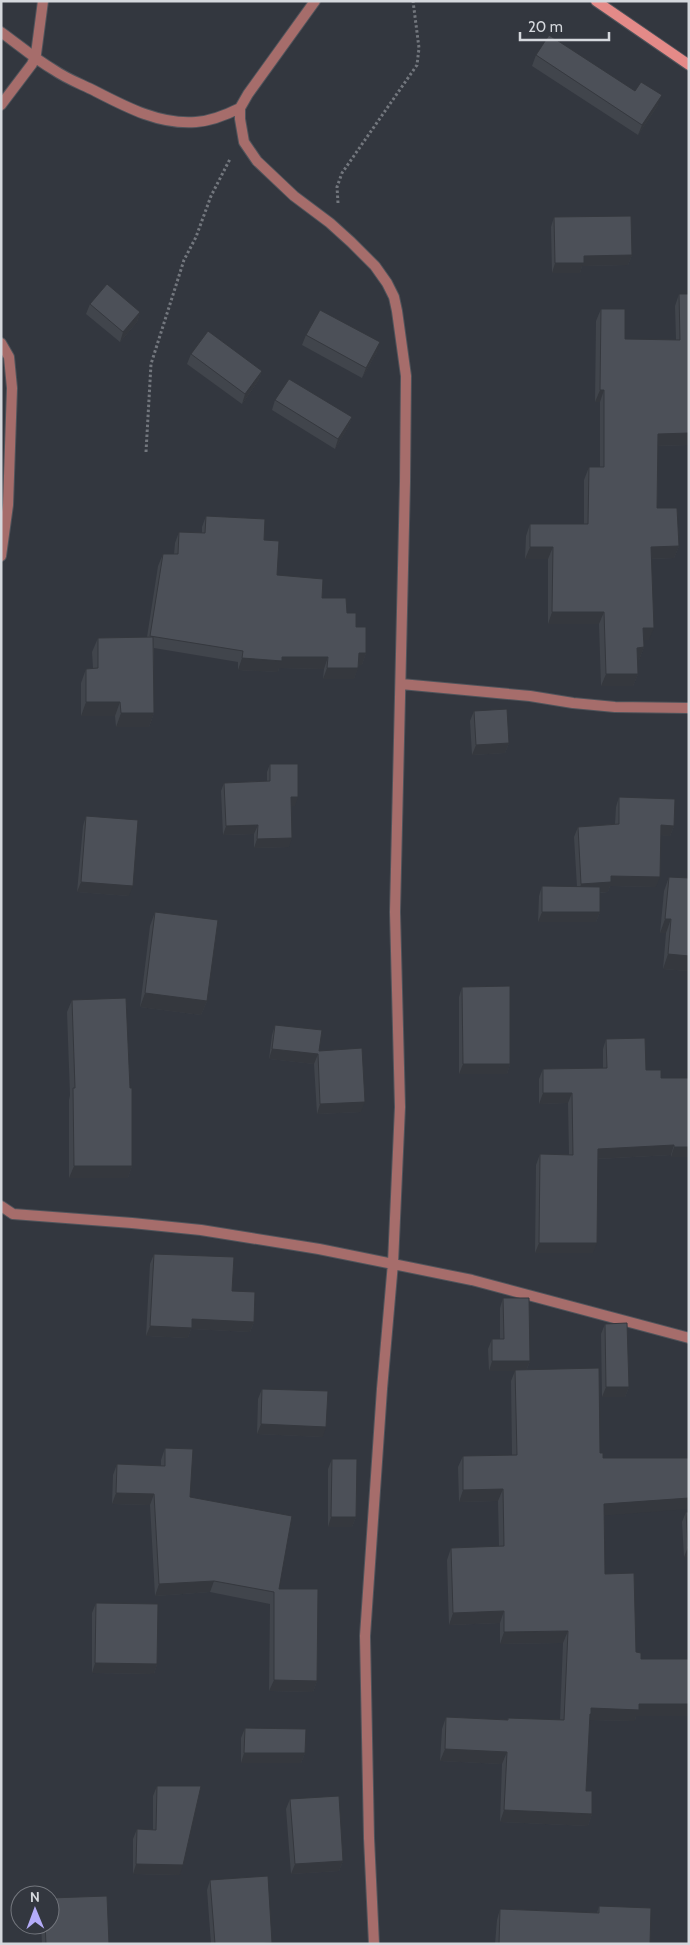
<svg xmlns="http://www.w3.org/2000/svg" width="690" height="1945" font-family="Cabin,sans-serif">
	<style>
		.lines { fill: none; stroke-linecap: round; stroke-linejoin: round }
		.street-casing { stroke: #50545b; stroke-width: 12 }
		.secondary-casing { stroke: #50545b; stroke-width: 12 }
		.path { stroke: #73777e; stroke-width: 3; stroke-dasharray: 2.5 2.5; stroke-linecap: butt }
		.street { stroke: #a66d6b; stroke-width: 10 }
		.secondary { stroke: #e48a88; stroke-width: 10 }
		.wall { fill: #41454c }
		.shaded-wall { fill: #35383e }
		.building { fill: #4c5058; stroke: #35383e }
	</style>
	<rect width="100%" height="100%" fill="#33373f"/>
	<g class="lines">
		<defs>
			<path id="street" d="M315 1 248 94 240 108V119L244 142 257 161 294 196 330 223 351 242 375 266 387 283 394 297 397 311 406 376 405 482 395 912 400 1107 393 1263 382 1389 365 1636 369 1838 374 1944
				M1 32C19 45 35 59 54 70 67 79 81 84 95 91 126 107 160 125 196 122 211 121 226 115 240 108
				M1 105 32 64 36 54 43 1
				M1 343 9 357 12 388 8 505 1 556
				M401 684 530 696 573 703 615 707 689 708
				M1 1206 13 1214 132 1223 201 1230 319 1249 472 1280 689 1338"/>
			<path id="secondary" d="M596 1 689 65"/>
		</defs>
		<use href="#street" class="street-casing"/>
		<use href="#secondary" class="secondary-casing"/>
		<path class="path" d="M338 203 337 187 342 173 417 65 419 48 413 1
			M146 452 151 364 184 260 196 237 211 196 230 159"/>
		<use href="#street" class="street"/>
		<use href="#secondary" class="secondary"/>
	</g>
	<path class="wall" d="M536 55 635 91 658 105 638 135 532 66Z
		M554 217 632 255 628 265 582 266 580 273H552L551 227Z
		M679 294H689V445L658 446 657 508 679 546 674 558 652 559 649 640H644V647L639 660H637L638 674 633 686H601L599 624H548V559H525L526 536 530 524H584V480L589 467H600V402H595L596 321 601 309 625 339 676 340 675 306Z
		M90 304 140 312 137 322 120 342 86 314Z
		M306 335 377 352 362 378 302 345Z
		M191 354 262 371 258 381 242 404 187 364Z
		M275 400 352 417 348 427 335 449 272 410Z
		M206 516 264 540 277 575 322 598 347 613 356 627 366 653 362 665 359 664 354 679H323L324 669 279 668 278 672 238 670V662L154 648V713L149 727H116L115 716H81V683L86 669 93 668 92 652 98 638 147 637 158 566 163 554H174L175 543 179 532 202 533V527Z
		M474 711 509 743 505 753 472 755 470 721Z
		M270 764 295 806H291L289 847 254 848V834L223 835 221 791 224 783 267 781V772Z
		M619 797 674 826 670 836 661 835 656 887 610 886 608 892 600 893V912L596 922H538L539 896 542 886 577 887 574 837 578 827 615 824 616 807Z
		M86 816 129 896 77 892 83 826Z
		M669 877 689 971 663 969 666 933H660L664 891Z
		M155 912 207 1001 201 1015 140 1007 150 926Z
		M462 987 510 1064 507 1074H459V997Z
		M72 1000 132 1166 128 1178H69V1100L70 1095 67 1012Z
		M275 1025 319 1051 361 1112 317 1114 314 1064 269 1059 272 1035Z
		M606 1039 646 1070 661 1078H689V1157H671V1155L598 1159 593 1253H535L536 1165 540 1154 569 1155 568 1103 539 1104V1079L543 1069 603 1068V1049Z
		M154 1254 232 1291 254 1322 250 1332 191 1329 188 1338 146 1336 150 1264Z
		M503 1298 530 1361 527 1369 600 1453 604 1516 605 1574 636 1716 635 1721 589 1720 586 1791 592 1814 588 1826 500 1822 502 1764 440 1761 442 1729 446 1717 507 1720 508 1718 560 1720 563 1643 500 1644V1623L449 1625 447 1560 451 1548 499 1547 498 1501 459 1502 458 1467 463 1456 512 1455 511 1381 515 1371H489L488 1349 492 1339H500V1308Z
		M605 1324 629 1387 625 1397H602L601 1334Z
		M262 1389 323 1437 257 1434 258 1399Z
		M165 1448 190 1497 279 1589 317 1681 313 1692 269 1691 270 1604 210 1592 155 1596 150 1505 112 1504 113 1475 117 1464 161 1466V1460Z
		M332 1459 356 1517 352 1527H328V1469Z
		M686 1512 689 1557H684L682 1522Z
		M96 1603 157 1664 154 1674 92 1673V1613Z
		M245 1728 305 1753 301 1763H241V1738Z
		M157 1786 180 1875 133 1874V1839L137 1829 153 1830V1796Z
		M290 1799 343 1861 339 1871 291 1874 286 1809Z
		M210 1880 272 1943V1944H211L207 1890Z
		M599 1906 650 1944H495L497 1920 500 1909 597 1913Z
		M41 1925H50L109 1944H42Z"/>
	<path class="shaded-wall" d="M662 95 658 105 638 135 642 125Z
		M632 255 628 265 582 266 580 273H552L555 263 584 256Z
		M140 312 137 322 120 342 123 332Z
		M380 342 377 352 362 378 366 368Z
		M262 371 258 381 242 404 245 394Z
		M600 390H604L600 402H595Z
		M352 417 348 427 335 449 338 439Z
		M689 433V445L654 446 658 434Z
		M679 546 674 558 647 559 651 547Z
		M530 547H553L548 559H525Z
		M552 612H604L599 624H548Z
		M643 628H654L649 640H639Z
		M644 647 639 660H632L637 648Z
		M359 653H366L362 665 355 664Z
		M282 657H328L324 669 279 668 278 672 238 670 242 658Z
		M327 668H358L354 679H323Z
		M606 674H638L633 686H601Z
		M86 702H120L115 716H81Z
		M121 713H154L149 727H116Z
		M509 743 505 753 472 755 476 745Z
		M291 797H298L295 806H288Z
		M258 825 254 834 223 835 226 826Z
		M661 825 674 826 670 836 657 835Z
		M292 838 289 847 254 848 257 839Z
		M611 876 660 877 656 887 610 886 608 892 578 894 581 884Z
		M81 882 133 886 129 896 77 892Z
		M542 912H600L596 922H538Z
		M665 919H671L666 933H660Z
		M668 954 689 956V971L663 969Z
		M145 993 207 1001 201 1015 140 1007Z
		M272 1049 318 1054 314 1064 269 1059Z
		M463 1064H510L507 1074H459Z
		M543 1093H572L568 1103 539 1104Z
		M365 1102 361 1112 317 1114 320 1104Z
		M674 1145 671 1155 594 1159 598 1149Z
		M674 1147H689V1157H671Z
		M74 1166H132L128 1178H69Z
		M539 1243H597L593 1253H535Z
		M192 1319 254 1322 250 1332 191 1329 188 1338 146 1336 150 1326Z
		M492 1361H530L526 1371H489Z
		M606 1387H629L625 1397H602Z
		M261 1424 326 1427 323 1437 257 1434Z
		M503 1489 498 1501 459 1502 463 1490Z
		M116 1493 154 1494 150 1505 112 1504Z
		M689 1498V1509L599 1516 604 1504Z
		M331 1517H356L352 1527H328Z
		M688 1547H689V1557H684Z
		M214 1581 210 1592 155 1596 159 1584Z
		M504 1611 500 1623 449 1625 453 1613Z
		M568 1631 563 1643 500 1644 504 1632Z
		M95 1663 157 1664 154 1674 92 1673Z
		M274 1680 317 1681 313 1692 269 1691Z
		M639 1704H689V1716H636L635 1721 589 1720 587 1726 591 1708Z
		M445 1749 507 1752 502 1764 440 1761Z
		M244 1753H305L301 1763H241Z
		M504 1810 592 1814 588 1826 500 1822Z
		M343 1861 339 1871 291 1874 295 1864Z
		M136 1864 183 1865 180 1875 133 1874Z"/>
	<path class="building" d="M549 35 635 91 641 82 662 95 642 125 536 55Z
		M631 216 632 255 584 256V263H555L554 217Z
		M107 284 140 312 123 332 90 304Z
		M679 294H689V433L658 434 657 508H677L679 546 651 547 654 628H643L644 647 637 648 638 674H606L604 612H552L553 547H530V524H588L589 467H604V390H600L601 309H625V339L680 340Z
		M320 310 380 342 366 368 306 335Z
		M208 331 262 371 245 394 191 354Z
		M289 379 352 417 338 439 275 400Z
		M206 516 265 519 264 540 279 541 277 575 323 579 322 598H346L347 613H356V627H366V653H359L358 668H327L328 657H282V661L242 658 243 651 150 636 163 554H178L179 532 205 533Z
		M153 637 154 713H121L120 702H86V669L98 668V638Z
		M507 709 509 743 476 745 474 711Z
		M270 764H298V797H291L292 838 257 839 258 825 226 826 224 783 270 781Z
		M619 797 675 799 674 826 661 825 660 877 611 876V882L581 884 578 827 619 824Z
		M86 816 138 820 133 886 81 882Z
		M669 877 689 878V956L668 954 671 919H665Z
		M542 886 600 887V912H542Z
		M155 912 218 920 207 1001 145 993Z
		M510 986V1064H463L462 987Z
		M126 998 130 1088H132V1166H74L73 1088H75L72 1000Z
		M275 1025 322 1030 319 1051 362 1048 365 1102 320 1104 318 1054 272 1049Z
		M645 1038 646 1070H661V1078H689V1147H674V1145L598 1149 597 1243H539L540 1154 573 1155 572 1093H543V1069L607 1068 606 1039Z
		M154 1254 234 1257 232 1291 255 1292 254 1322 192 1319V1328L150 1326Z
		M503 1298H529L530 1361H492V1339H504Z
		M627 1323 629 1387H606L605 1324Z
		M599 1368 600 1453H603V1458H689V1498L604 1504 605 1574 634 1573 636 1652 641 1653V1659H689V1704H639V1710L591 1708V1714H590L586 1791H592V1814L504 1810 507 1752 445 1749 446 1717 508 1720V1718L564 1720 568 1631 504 1632V1611L453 1613 451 1548 504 1546 503 1489 463 1490V1456L517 1455 515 1370Z
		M262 1389 328 1391 326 1427 261 1424Z
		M165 1448 193 1449 190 1497 292 1516 279 1589H318L317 1681 274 1680V1592L214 1581 159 1584 154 1494 116 1493 117 1464 165 1466Z
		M332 1459H357L356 1517H331Z
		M686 1512H689V1547H688Z
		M96 1603 158 1604 157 1664 95 1663Z
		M245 1728 306 1729 305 1753H244Z
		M157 1786H201L183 1865 136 1864 137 1829 156 1830Z
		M339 1796 343 1861 295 1864 290 1799Z
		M268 1876 272 1943 255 1944H215L210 1880Z
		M107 1896 109 1944H46L45 1925H50V1898Z
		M599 1906 651 1908 650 1944H499L500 1909 599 1913Z"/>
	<rect width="690" height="1945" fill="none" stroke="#d5d8dd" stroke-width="5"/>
	<g transform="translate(35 1910) rotate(359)"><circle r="24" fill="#33373f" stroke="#74777e"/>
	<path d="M0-4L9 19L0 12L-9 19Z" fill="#b4acf9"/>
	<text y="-8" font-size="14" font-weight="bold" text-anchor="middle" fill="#d5d8dd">N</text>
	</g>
	<path d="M520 32v8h89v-8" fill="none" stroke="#d5d8dd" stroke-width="2.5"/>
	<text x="528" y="32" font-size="15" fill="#d5d8dd" stroke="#33373f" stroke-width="4" paint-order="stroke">20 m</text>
</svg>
